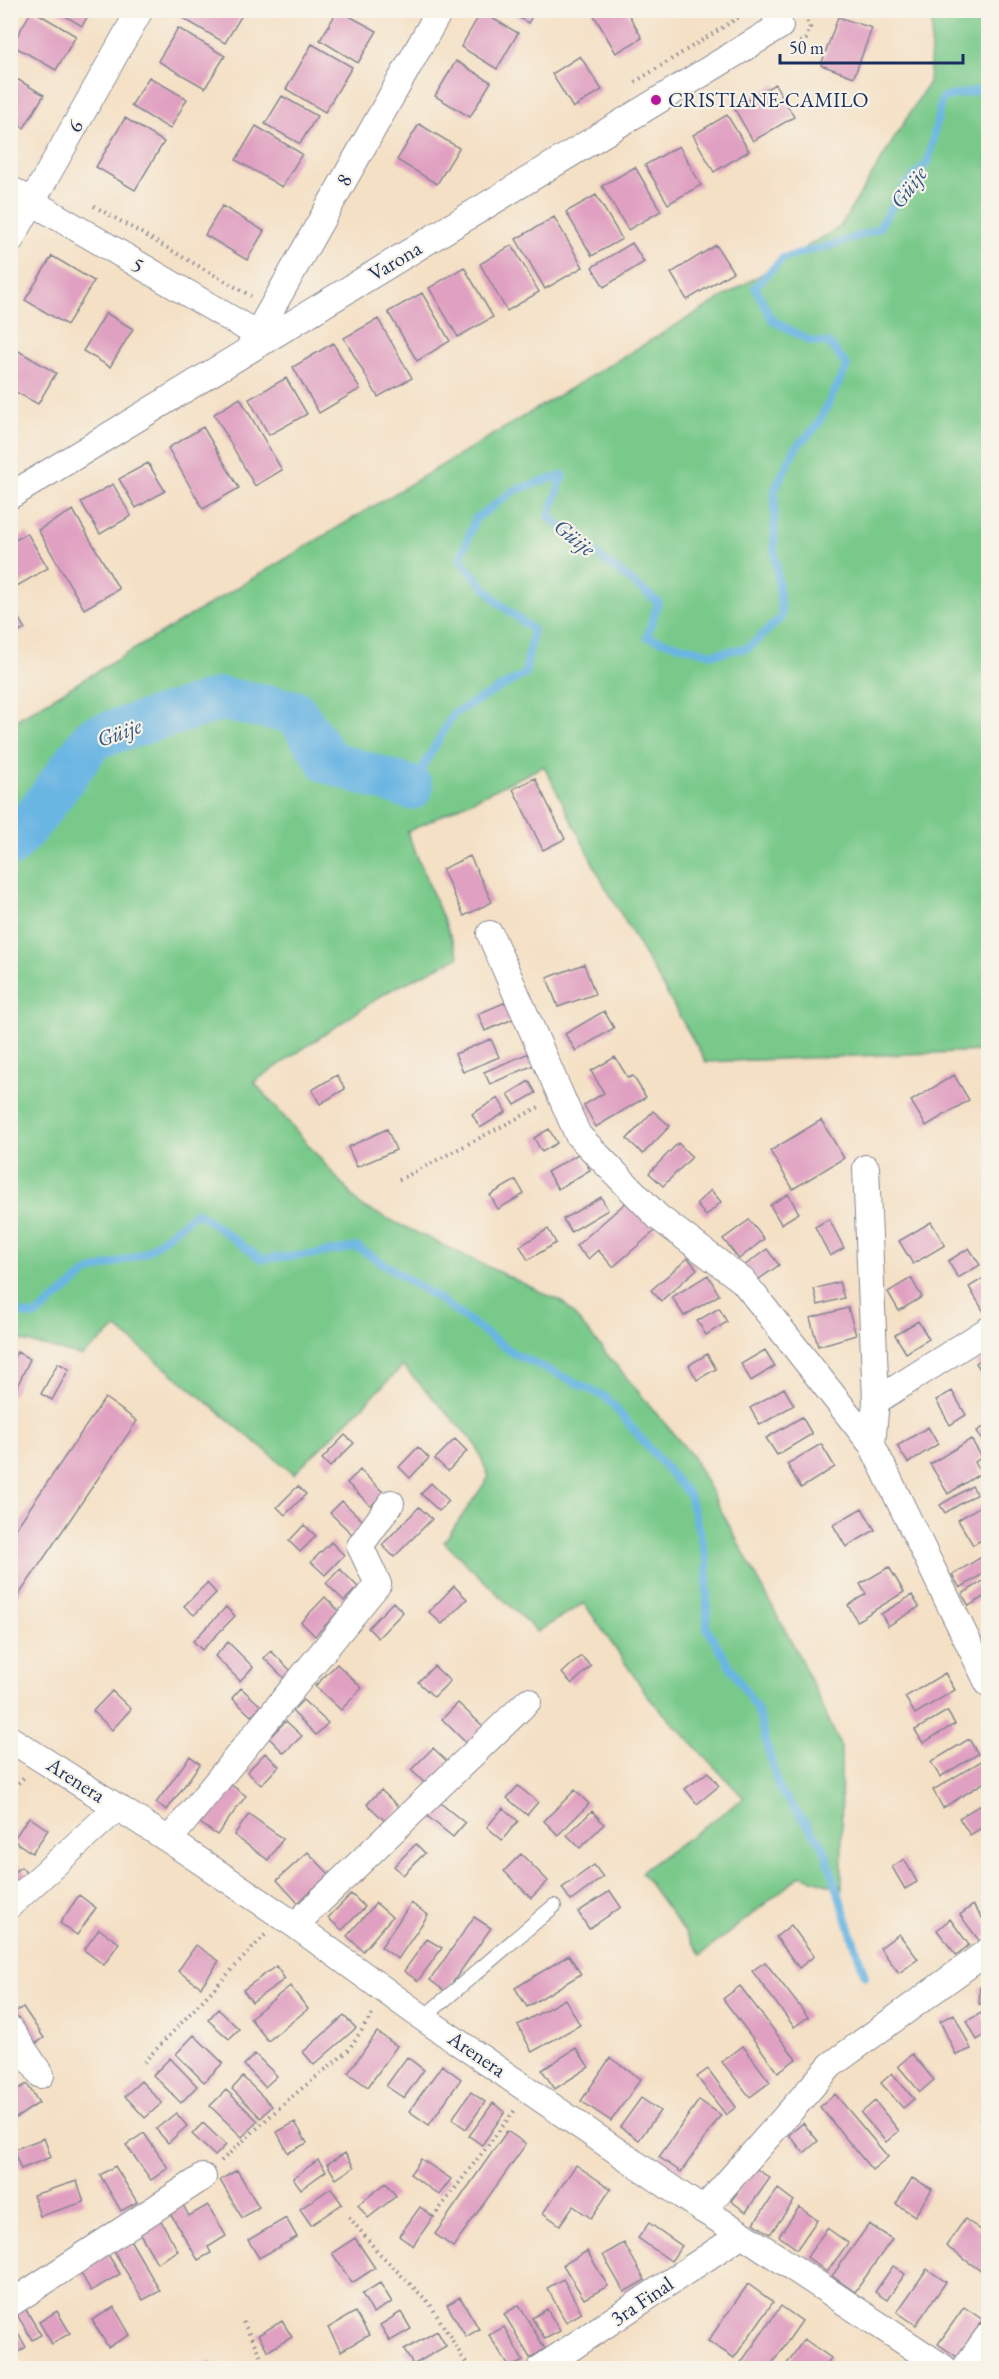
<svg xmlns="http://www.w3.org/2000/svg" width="999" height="2379" font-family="'EB Garamond',serif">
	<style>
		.green { fill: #78c98a; stroke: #4a7c74; stroke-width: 1.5 }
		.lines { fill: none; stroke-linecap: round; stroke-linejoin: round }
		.stream { stroke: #6ab6e3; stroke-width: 8 }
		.river { stroke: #6ab6e3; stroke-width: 44 }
		.building { fill: #e0a0c1 }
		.service-casing { stroke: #888892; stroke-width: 16 }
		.minor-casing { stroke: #888892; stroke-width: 28 }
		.path { stroke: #888892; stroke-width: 4; stroke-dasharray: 1.5 4.5; stroke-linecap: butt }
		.service { stroke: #fff; stroke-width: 14 }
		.minor { stroke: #fff; stroke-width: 26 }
		.poi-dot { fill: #b5179e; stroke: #f7f3e8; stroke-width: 2 }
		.labels { text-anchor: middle; stroke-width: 4.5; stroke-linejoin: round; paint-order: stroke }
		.poi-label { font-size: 21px; fill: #1b2f5e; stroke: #f7f3e8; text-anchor: start }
		.street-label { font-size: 21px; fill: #1b2f5e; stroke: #f7f3e8 }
		.water-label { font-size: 22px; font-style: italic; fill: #335886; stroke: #f7f3e8 }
	</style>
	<rect width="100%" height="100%" fill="#f7f3e8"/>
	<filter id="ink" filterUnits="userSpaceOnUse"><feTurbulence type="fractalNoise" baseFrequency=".0167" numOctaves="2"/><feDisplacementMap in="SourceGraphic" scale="12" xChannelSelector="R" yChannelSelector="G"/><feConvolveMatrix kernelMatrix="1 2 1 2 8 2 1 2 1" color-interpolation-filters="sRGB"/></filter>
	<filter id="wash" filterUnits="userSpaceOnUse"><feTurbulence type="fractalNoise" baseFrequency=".008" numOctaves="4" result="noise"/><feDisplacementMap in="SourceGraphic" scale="24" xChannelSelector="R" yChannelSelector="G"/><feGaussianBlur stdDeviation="1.35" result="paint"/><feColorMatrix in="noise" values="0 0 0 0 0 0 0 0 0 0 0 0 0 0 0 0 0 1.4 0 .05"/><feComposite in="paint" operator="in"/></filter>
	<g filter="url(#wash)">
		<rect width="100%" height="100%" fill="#f4e0c5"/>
		<path class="green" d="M933 11H988V1058L982 1051 706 1062 602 881 544 766 407 832 459 957 387 992 254 1082 361 1206 564 1303 692 1456 800 1658 841 1747 842 1889 801 1875 701 1955 641 1872 744 1798 650 1699 584 1603 537 1632 444 1542 489 1477 475 1443 403 1366 294 1474 117 1328 82 1356 11 1338V723L840 227 929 82Z"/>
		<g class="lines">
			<path class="stream" d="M411 788 453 714 525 674 533 630 499 603 460 560 475 519 515 490 563 475 549 517 658 602 647 637 712 654 748 648 782 617 774 546 775 489 796 447 817 426 847 366 829 343 810 341 772 320 755 287 783 258 839 243 878 229 906 185 928 162 942 98 988 88
				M10 1311 35 1316 88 1272 145 1253 197 1212 261 1259 315 1254 357 1247 439 1299 513 1353 606 1397 689 1495 707 1561V1629L757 1709 779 1789 823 1845 865 1976"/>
			<path class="river" d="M10 846 38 813 93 738 221 699 295 712 329 762 411 788"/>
		</g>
		<g id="blocks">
			<path class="building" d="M32 10 76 36 56 70 12 45Z
				M55 10H91L82 26Z
				M185 10H245L225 43 181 17Z
				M338 10 377 31 358 63 320 40Z
				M506 10H536L528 23Z
				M594 10H626L642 38 616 53 592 12Z
				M481 12 518 33 497 69 461 47Z
				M838 17 872 28 854 77 821 65Z
				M178 28 225 56 205 88 158 61Z
				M312 44 352 67 325 112 286 89Z
				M580 56 602 90 573 108 552 74Z
				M456 61 491 82 470 117 435 96Z
				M10 75 44 95 24 128 10 121Z
				M149 77 187 99 170 129 131 106Z
				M775 84 794 117 753 141 734 108Z
				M282 96 317 116 300 144 265 124Z
				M727 115 749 151 714 172 693 135Z
				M125 118 164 142 135 190 96 167Z
				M419 124 459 148 437 184 397 160Z
				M256 126 302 154 282 187 236 160Z
				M679 146 701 185 668 204 645 165Z
				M635 167 661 211 628 230 602 186Z
				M596 195 622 239 592 256 566 212Z
				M222 206 264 231 247 260 205 235Z
				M554 217 583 267 545 289 516 239Z
				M632 243 644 262 604 287 592 267Z
				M512 245 539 292 507 311 480 264Z
				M716 245 733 272 687 300 671 273Z
				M52 256 94 281 67 325 25 300Z
				M464 267 493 317 458 337 429 288Z
				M422 293 450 341 417 361 388 312Z
				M106 313 133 329 110 367 83 351Z
				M378 319 412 378 378 397 344 338Z
				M333 343 360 389 319 413 293 367Z
				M10 346 56 373 38 404 10 389Z
				M286 378 307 414 269 435 249 399Z
				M240 398 282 470 255 486 214 414Z
				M203 427 239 488 203 509 168 448Z
				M148 463 165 491 136 508 119 479Z
				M113 484 131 516 100 534 81 502Z
				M73 510 119 589 84 609 38 530Z
				M27 533 48 568 17 586 10 576V543Z
				M10 604 25 629 10 637Z
				M535 778 565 839 543 850 513 789Z
				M470 856 492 902 464 916 442 869Z
				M584 964 595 994 558 1007 547 978Z
				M506 1002 513 1019 485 1031 478 1014Z
				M604 1011 614 1028 576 1051 565 1034Z
				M491 1039 499 1057 463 1072 455 1054Z
				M529 1053 534 1065 490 1084 484 1072Z
				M615 1057 628 1078 633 1076 646 1097 596 1127 584 1105 604 1093 591 1071Z
				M337 1075 345 1089 320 1104 312 1090Z
				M954 1075 969 1100 926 1126 911 1101Z
				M529 1081 536 1093 515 1105 508 1094Z
				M498 1098 506 1112 480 1128 472 1114Z
				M653 1111 670 1126 643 1154 627 1139Z
				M821 1120 844 1158 793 1189 770 1151Z
				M387 1129 396 1150 357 1167 348 1147Z
				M549 1129 557 1143 542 1152 534 1138Z
				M678 1143 692 1157 663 1186 649 1173Z
				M580 1153 590 1170 558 1189 547 1172Z
				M516 1180 524 1194 498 1209 490 1195Z
				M711 1190 721 1202 706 1216 696 1204Z
				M788 1194 799 1213 781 1224 770 1205Z
				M601 1197 608 1210 571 1232 563 1219Z
				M630 1199 656 1230 613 1267 598 1250 588 1259 576 1246Z
				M829 1219 844 1248 830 1256 815 1227Z
				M749 1220 764 1239 739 1259 723 1239Z
				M931 1222 945 1245 913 1264 899 1241Z
				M548 1229 556 1243 528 1260 520 1246Z
				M969 1248 980 1265 958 1278 948 1261Z
				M767 1249 779 1265 755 1282 744 1266Z
				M688 1258 697 1269 661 1301 651 1290Z
				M708 1275 719 1295 684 1316 672 1297Z
				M987 1276 988 1315 987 1317 969 1287Z
				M911 1278 922 1297 899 1311 888 1292Z
				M839 1282 844 1298 818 1305 814 1289Z
				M719 1308 727 1322 706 1335 697 1321Z
				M848 1308 856 1335 818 1346 810 1318Z
				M918 1321 929 1339 906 1353 895 1335Z
				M765 1350 775 1366 751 1381 741 1364Z
				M17 1352 30 1359 13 1395 10 1394V1365Z
				M707 1354 716 1369 697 1380 689 1365Z
				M988 1355V1382L976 1363Z
				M58 1363 69 1369 52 1400 41 1394Z
				M784 1388 794 1405 760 1425 750 1408Z
				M952 1391 966 1415 950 1425 936 1400Z
				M105 1398 137 1421 10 1608V1537Z
				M802 1417 812 1434 777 1455 766 1438Z
				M988 1424V1450L977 1431Z
				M928 1427 938 1444 908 1463 897 1446Z
				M345 1435 354 1443 330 1467 322 1459Z
				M455 1439 467 1451 448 1471 435 1459Z
				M971 1439 982 1457 975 1462 981 1473 948 1494 930 1464Z
				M821 1444 835 1467 801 1488 787 1464Z
				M418 1447 429 1458 410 1478 399 1467Z
				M360 1470 384 1493 371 1506 347 1483Z
				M431 1483 449 1501 439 1511 421 1494Z
				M298 1486 306 1494 285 1515 277 1507Z
				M972 1486 977 1494 945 1513 940 1505Z
				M342 1501 364 1522 352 1534 330 1513Z
				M988 1501V1536L973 1545 958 1520Z
				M419 1507 432 1519 394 1557 382 1545Z
				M862 1508 875 1530 846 1547 833 1525Z
				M304 1525 316 1536 300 1552 289 1541Z
				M331 1542 344 1555 325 1575 311 1562Z
				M988 1553V1571L960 1588 952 1575Z
				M889 1567 904 1592 857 1621 848 1605 866 1594 860 1584Z
				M340 1569 358 1587 344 1601 326 1583Z
				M988 1578V1594L969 1606 962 1594Z
				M207 1583 216 1593 194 1615 184 1606Z
				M454 1586 467 1599 442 1624 429 1612Z
				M912 1595 919 1607 888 1626 881 1614Z
				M325 1597 339 1611 315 1636 301 1622Z
				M393 1602 403 1612 378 1638 368 1628Z
				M226 1607 235 1616 202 1650 193 1641Z
				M228 1642 253 1667 240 1681 215 1656Z
				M271 1651 293 1673 286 1680 264 1658Z
				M581 1656 591 1666 572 1684 562 1673Z
				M337 1664 362 1688 341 1710 315 1686Z
				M434 1666 450 1681 434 1697 418 1682Z
				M945 1673 955 1690 915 1714 905 1697Z
				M241 1688 261 1706 251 1716 232 1698Z
				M112 1691 131 1709 112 1730 93 1711Z
				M303 1700 328 1723 316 1735 292 1711Z
				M458 1703 485 1728 468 1745 442 1719Z
				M947 1711 955 1724 923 1743 915 1730Z
				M286 1721 302 1736 284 1753 269 1738Z
				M969 1739 978 1754 940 1777 931 1762Z
				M433 1748 451 1765 429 1787 411 1770Z
				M265 1753 279 1766 261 1785 247 1772Z
				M190 1756 200 1764 167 1810 156 1803Z
				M988 1757V1780L943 1808 933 1790Z
				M708 1772 719 1786 697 1804 685 1789Z
				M229 1783 246 1796 217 1835 200 1823Z
				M518 1786 538 1802 527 1815 507 1798Z
				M381 1790 400 1808 387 1823 367 1804Z
				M575 1790 589 1804 558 1835 544 1821Z
				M988 1800V1824L970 1835 959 1818Z
				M439 1802 465 1823 453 1837 427 1816Z
				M503 1808 518 1821 502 1840 487 1827Z
				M592 1811 604 1824 580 1848 567 1835Z
				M249 1814 283 1839 268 1860 234 1835Z
				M29 1817 48 1830 32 1853 13 1840Z
				M416 1844 425 1853 403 1875 394 1866Z
				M308 1852 329 1874 298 1903 277 1880Z
				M521 1854 548 1881 531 1898 504 1871Z
				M904 1859 917 1882 905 1889 892 1867Z
				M594 1865 603 1877 571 1901 562 1888Z
				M21 1867 29 1876 10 1891V1875Z
				M610 1891 621 1907 589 1929 578 1912Z
				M351 1894 365 1907 342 1930 328 1918Z
				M79 1895 96 1908 77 1935 60 1923Z
				M376 1903 392 1917 363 1951 347 1936Z
				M411 1903 428 1915 398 1959 381 1947Z
				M973 1905 988 1926V1935L980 1942 960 1915Z
				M474 1917 491 1928 446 1992 430 1980Z
				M950 1919 969 1945 956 1955 937 1930Z
				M791 1925 814 1956 799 1968 776 1937Z
				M99 1929 119 1943 104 1965 84 1950Z
				M899 1934 918 1959 899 1973 880 1948Z
				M427 1939 442 1948 418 1981 404 1971Z
				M196 1945 219 1961 201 1987 178 1971Z
				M569 1955 581 1974 527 2007 515 1988Z
				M765 1962 808 2017 794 2027 752 1971Z
				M276 1966 285 1979 252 2002 243 1990Z
				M290 1986 308 2009 268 2041 250 2018Z
				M740 1986 796 2059 778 2072 723 1999Z
				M980 1987H988V2004H979Z
				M565 1999 580 2025 532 2052 518 2025Z
				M23 2007 44 2038 32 2046 11 2015Z
				M218 2009 239 2029 229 2039 208 2020Z
				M981 2013 988 2026V2033L977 2040 967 2021Z
				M954 2014 971 2049 956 2055 940 2021Z
				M344 2016 356 2028 314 2065 303 2052Z
				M377 2032 397 2046 368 2087 348 2073Z
				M194 2035 223 2063 204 2082 176 2054Z
				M743 2046 770 2082 750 2097 722 2062Z
				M576 2048 589 2067 555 2089 542 2070Z
				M255 2054 277 2076 265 2087 244 2065Z
				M912 2054 934 2080 920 2092 898 2066Z
				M407 2057 424 2070 404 2098 386 2086Z
				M170 2058 197 2086 181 2103 153 2075Z
				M610 2058 641 2079 611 2121 581 2101Z
				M442 2065 461 2079 429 2125 409 2111Z
				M708 2069 736 2107 726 2115 697 2077Z
				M892 2073 914 2099 903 2108 881 2083Z
				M243 2077 272 2106 261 2118 232 2089Z
				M141 2081 162 2103 145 2118 125 2096Z
				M27 2084 39 2103 10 2122V2094Z
				M226 2090 258 2121 242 2137 210 2106Z
				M471 2092 485 2102 466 2129 452 2119Z
				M835 2094 888 2157 872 2170 820 2107Z
				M983 2097 988 2098V2120L980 2119Z
				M641 2098 660 2111 639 2140 620 2127Z
				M699 2100 721 2115 681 2172 659 2157Z
				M875 2101 899 2131 886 2142 861 2113Z
				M493 2103 505 2112 482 2145 469 2136Z
				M176 2113 187 2126 168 2143 156 2129Z
				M295 2122 307 2143 288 2153 277 2132Z
				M203 2123 226 2145 215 2156 192 2134Z
				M803 2123 818 2141 804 2153 789 2135Z
				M507 2131 526 2144 453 2247 435 2234Z
				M144 2133 168 2168 151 2180 126 2145Z
				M44 2138 51 2157 21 2169 13 2150Z
				M345 2153 354 2167 336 2179 327 2164Z
				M421 2159 451 2179 439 2195 410 2174Z
				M318 2160 326 2171 301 2189 293 2178Z
				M576 2165 611 2189 591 2218 573 2206 560 2225 543 2213Z
				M115 2166 137 2202 121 2211 100 2175Z
				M755 2168 770 2178 746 2212 731 2201Z
				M237 2170 259 2207 242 2218 220 2180Z
				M912 2178 932 2189 915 2216 896 2204Z
				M77 2181 84 2202 40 2216 33 2195Z
				M386 2183 396 2196 368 2218 358 2205Z
				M331 2188 342 2204 311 2225 300 2209Z
				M778 2189 794 2201 770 2234 754 2223Z
				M183 2205 189 2216 208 2205 226 2236 208 2247 211 2253 198 2260 170 2213Z
				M420 2207 433 2217 413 2246 399 2236Z
				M799 2207 817 2220 797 2249 779 2236Z
				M286 2218 297 2237 259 2258 248 2240Z
				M160 2219 178 2251 157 2263 139 2232Z
				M965 2219 988 2235V2276L946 2246Z
				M649 2223 682 2246 671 2261 638 2238Z
				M869 2224 892 2239 855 2292 832 2276Z
				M827 2228 848 2243 827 2272 807 2257Z
				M129 2238 160 2291 143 2300 112 2248Z
				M355 2238 375 2268 352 2283 332 2253Z
				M624 2243 645 2280 624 2292 603 2255Z
				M106 2251 120 2274 91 2291 78 2268Z
				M587 2251 608 2286 584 2299 563 2265Z
				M893 2266 905 2274 887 2300 875 2292Z
				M927 2269 946 2282 916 2325 897 2312Z
				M563 2279 582 2313 566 2322 547 2288Z
				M380 2283 392 2302 373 2313 362 2294Z
				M748 2284 773 2302 734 2358 708 2341Z
				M460 2297 479 2329 466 2337 447 2305Z
				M519 2305 545 2349 530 2358 504 2314Z
				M781 2306 802 2321 769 2368H737Z
				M114 2307 130 2335 108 2347 92 2320Z
				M964 2307 983 2320 957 2357 938 2344Z
				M25 2308 41 2335 32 2340 16 2313Z
				M547 2309 560 2331 545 2339 532 2318Z
				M57 2311 70 2333 52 2344 39 2322Z
				M355 2312 369 2335 341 2351 328 2328Z
				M401 2312 411 2329 390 2341 380 2325Z
				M10 2320 26 2347 14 2355 10 2349Z
				M282 2321 292 2337 268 2351 258 2335Z
				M504 2327 523 2361 510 2368 489 2335Z
				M437 2331 446 2346 413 2365 404 2350Z
				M804 2339 831 2358 824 2368H784Z
				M209 2361 214 2368H196Z"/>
		</g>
	</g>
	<g filter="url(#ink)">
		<use href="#blocks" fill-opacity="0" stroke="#888892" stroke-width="1.5"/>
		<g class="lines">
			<defs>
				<path id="service" d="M423 2018 554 1906"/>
				<path id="minor" d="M10 189 267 340
					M10 241 140 10
					M248 350 440 10
					M10 496 780 26 773 10
					M490 934 578 1135 658 1217 743 1281 872 1445 988 1683
					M866 1168 876 1401 872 1445
					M876 1401 988 1330
					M10 1739 169 1840 295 1925 423 2018 703 2210 742 2234 944 2368
					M169 1840 378 1584 360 1546 391 1503
					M10 1905 118 1807
					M295 1925 528 1701
					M10 2029 41 2075
					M703 2210 831 2065 988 1951
					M10 2304 203 2177
					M541 2368 742 2234
					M965 2368 988 2336"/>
			</defs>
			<use href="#service" class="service-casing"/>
			<use href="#minor" class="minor-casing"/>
			<path class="path" d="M800 42 806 39 810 27 805 16
				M635 82 749 11
				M94 206 251 296
				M399 1180 539 1107
				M10 1792 24 1777
				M144 2062 265 1935
				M221 2161 289 2099 347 2052 374 2012
				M349 2217 377 2251 430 2304 469 2368
				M433 2217 515 2110
				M243 2322 267 2368"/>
			<use href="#service" class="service"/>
			<use href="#minor" class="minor"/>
		</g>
	</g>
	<circle class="poi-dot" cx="656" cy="100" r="6"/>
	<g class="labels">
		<g class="poi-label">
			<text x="668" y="107">CRISTIANE-CAMILO</text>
		</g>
		<g class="street-label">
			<text transform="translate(75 126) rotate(-61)" y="7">6</text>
			<text transform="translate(344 180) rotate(-61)" y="7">8</text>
			<text transform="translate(395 261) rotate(-31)" y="7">Varona</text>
			<text transform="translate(138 265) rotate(31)" y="7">5</text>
			<text transform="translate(76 1780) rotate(33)" y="7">Arenera</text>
			<text transform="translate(477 2054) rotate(34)" y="7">Arenera</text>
			<text transform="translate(642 2301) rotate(-34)" y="7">3ra Final</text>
		</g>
		<g class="water-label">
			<text transform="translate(908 187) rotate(-53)" y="8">Güije</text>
			<text transform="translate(575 537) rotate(38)" y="8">Güije</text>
			<text transform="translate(119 732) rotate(-20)" y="8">Güije</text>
		</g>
	</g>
	<rect width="999" height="2379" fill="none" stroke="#f7f3e8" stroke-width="36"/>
	<path d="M780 54v9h183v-9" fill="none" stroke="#1b2f5e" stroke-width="3"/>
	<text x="789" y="54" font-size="18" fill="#1b2f5e" stroke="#f7f3e8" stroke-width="4.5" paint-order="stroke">50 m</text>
</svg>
